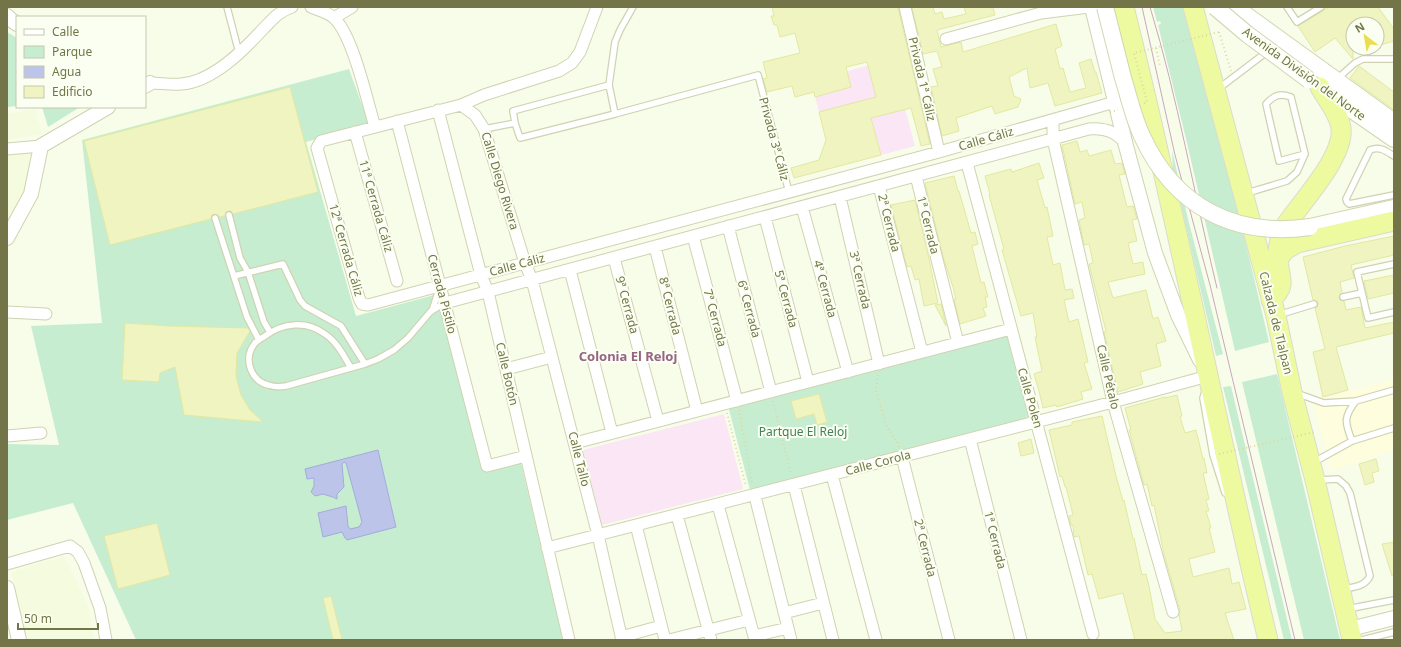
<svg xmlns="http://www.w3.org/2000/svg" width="1401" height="647" font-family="'Noto Sans',sans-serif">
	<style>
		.residential { fill: #f4fbde }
		.commercial { fill: #fefdde }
		.education { fill: #fae6f4 }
		.green { fill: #c7edd1 }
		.water { fill: #bdc4e9; stroke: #a2abdb }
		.building { fill: #f0f4c0; stroke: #e3e8a0 }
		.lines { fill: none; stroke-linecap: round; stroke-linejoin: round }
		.service-casing { stroke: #cfd3b1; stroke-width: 8 }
		.minor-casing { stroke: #cfd3b1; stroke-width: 13 }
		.tertiary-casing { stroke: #cfd3b1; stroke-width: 16 }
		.secondary-casing { stroke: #d1d7ae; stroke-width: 18 }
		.trunk-casing { stroke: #dbdbcf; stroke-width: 21 }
		.path { stroke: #d6daa2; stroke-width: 2; stroke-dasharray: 1 3; stroke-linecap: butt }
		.service { stroke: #fff; stroke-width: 5.5 }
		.minor { stroke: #fff; stroke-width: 11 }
		.tertiary { stroke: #fff; stroke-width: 14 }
		.secondary { stroke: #fff; stroke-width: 16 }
		.trunk { stroke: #edfaa0; stroke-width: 19 }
		.tram { stroke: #c9a6c2; stroke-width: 1 }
		.secondary-bridge-casing { stroke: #d1d7ae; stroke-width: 18; stroke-linecap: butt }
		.path-bridge { stroke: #d6daa2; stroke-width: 2; stroke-dasharray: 1 3; stroke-linecap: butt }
		.secondary-bridge { stroke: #fff; stroke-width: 16 }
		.labels { text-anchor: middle; stroke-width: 4; stroke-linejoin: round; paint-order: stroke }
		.street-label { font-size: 12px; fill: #737548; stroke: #fbfff1 }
		.park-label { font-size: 12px; fill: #42815b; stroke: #fbfff1 }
		.neighbourhood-label { font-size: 13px; font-weight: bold; fill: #966484; stroke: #fbfff1 }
	</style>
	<rect width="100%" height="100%" fill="#f8fdea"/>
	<path class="residential" d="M35 109 42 134 7 140V114Z
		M32 153 26 194 7 228V155Z
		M64 556 89 608 94 640H26L11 572Z"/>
	<path class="commercial" d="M1394 379V450L1331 471 1313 402Z"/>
	<path class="education" d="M892 59 915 146 881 155 867 100 819 112 811 81Z
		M724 414 743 489 602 525 583 450Z"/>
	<path class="green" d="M1153 7H1184C1193 50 1206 91 1218 133 1236 203 1253 272 1269 342L1235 351 1187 143 1158 25 1161 24 1160 21 1157 22Z
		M7 32 17 38V106L7 107Z
		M349 69 369 124 306 142 356 316 438 294 481 468 520 459 563 640H136L73 503 7 520V444L59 445 31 326 102 323 82 140Z
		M42 107H80L48 127Z
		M1172 150 1188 219 1223 354 1216 356 1173 171Z
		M1009 334 1031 417 750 490 728 406Z
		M1277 374 1340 640H1304L1242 382Z
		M1231 386 1239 420 1292 640H1284L1223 387Z"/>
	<path class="water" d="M378 450 396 527 347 540 345 538 342 532 323 537 318 513 346 506 348 526 350 529 359 527 362 522 346 463 344 462 342 464 344 487 337 494V499C332 496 328 496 323 494L315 496 311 492 314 486V478L307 479 305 469Z"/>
	<path class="building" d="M772 7H898L930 144 921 146 911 108 871 118 881 155 794 178 791 168 819 160 826 140 819 112 876 97 867 62 846 67 851 87 815 97 814 92 795 97 792 86 767 92 763 79 767 78 763 62 800 53 795 33 780 37 777 25H774L771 16H774Z
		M917 7H933L935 14 942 12 944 19 966 14 964 7H993L995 15 937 30 941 47 961 42 963 52 1056 24 1062 46 1055 49 1060 69 1063 68 1070 92 1086 88 1079 63 1091 59 1095 72H1096L1102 93 1055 106 1048 83 1030 88 1027 68 1009 77 1014 96 1021 99 1018 107 995 114 992 106 956 118 959 131 942 136 931 87 938 86 933 69 942 67 937 51 923 54 912 8Z
		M1329 7H1378L1394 29V41L1377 46V24H1353V59L1335 38 1315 52 1298 26Z
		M1359 66 1394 92V110L1350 78Z
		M290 87 318 192 233 214 231 211H228L225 216 219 217 218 215 214 214 212 215 211 219 110 245 84 141Z
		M1077 141 1080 152 1087 150 1089 156 1111 150 1115 164 1122 163 1125 174 1119 175 1127 207 1133 206 1137 219 1132 220 1137 241 1128 243 1133 264 1143 262 1145 274 1108 282 1113 298 1146 290 1153 319 1158 317 1166 341 1156 344 1161 366 1140 372 1143 384 1118 392 1104 332 1106 331 1089 264 1093 263 1089 244 1084 245 1079 220 1085 218 1082 202 1075 204 1062 145Z
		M1039 163 1044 178 1037 180 1045 208 1047 207 1053 236 1047 237 1053 265 1060 263 1065 290 1072 289 1074 298 1064 300 1069 322 1078 319 1088 362 1084 363 1092 389 1081 392 1083 399 1057 407 1056 405 1043 408 1039 391 1034 374 1042 371 1035 337H1037L1033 313 1021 316 1002 250 1004 249 989 195 990 194 985 176 1011 169 1012 172Z
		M954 176 958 191H959L971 233 975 232 978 244 972 246 981 283 984 282 988 297H985L987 307 983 308 986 316 960 324 954 300 956 299 953 287 944 260 925 183Z
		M915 200 928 254 938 303 924 306 919 279 915 280 911 266 907 267 891 205Z
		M1394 236V255L1351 265 1354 278 1340 282 1342 293 1339 297 1340 300 1344 301 1346 310 1361 307 1365 328 1394 322V333L1336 347 1348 390 1323 397 1313 352 1325 349 1315 308 1317 307 1318 303 1317 301 1313 300 1303 257 1345 246Z
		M1394 275V293L1368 299 1364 281Z
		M941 304 946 326 935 305Z
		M125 323 169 326 248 328 250 331 237 353 236 376 241 395 250 410 263 422 184 415 175 367 160 373 159 382 122 380Z
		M819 394 827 422 817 425 814 414 796 419 791 401Z
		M1177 395 1182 416 1180 417 1185 433 1196 430 1203 459 1204 458 1207 473H1203L1209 499 1206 500 1209 511H1206L1211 528H1209L1215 552 1189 559 1193 577 1229 568 1232 584 1239 582 1246 609 1225 613 1234 640H1135L1123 593 1099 599 1092 574 1088 575 1079 536 1074 537 1073 525H1071L1069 516 1073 515 1066 487H1065L1062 476 1060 477 1049 430 1072 425V422L1102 416 1116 476 1123 501 1124 500 1133 539 1134 538 1142 575 1146 574 1149 586 1155 619 1165 633 1182 631 1179 615 1180 610 1164 554 1154 505 1152 506 1147 484 1144 485 1129 430H1131L1125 408 1165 397V398Z
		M1031 439 1034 453 1021 456 1018 443Z
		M1376 459 1379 471 1372 473 1374 482 1365 485 1359 464Z
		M157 523 170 575 118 589 104 536Z
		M1394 542V575L1392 576 1382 544Z
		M331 596 342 640H333L323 598Z"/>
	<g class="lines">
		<defs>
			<path id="service" d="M227 7 239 53
				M1287 7 1297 22 1321 7
				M1337 79 1355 63 1363 59H1394
				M609 85 615 42 620 30 633 7
				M1218 89 1268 51
				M515 123 520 138 615 114
				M484 129 515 123 513 111 609 85 615 114 758 75 789 192
				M1394 156C1386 151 1380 146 1370 150L1346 199 1347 202 1349 204 1394 195
				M1247 193 1287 181 1297 172 1305 154 1291 97C1280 93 1274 95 1266 104L1279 161 1305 154
				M229 215 240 258 248 272 264 322 270 332
				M215 218 247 317 259 340
				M1394 264 1357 272 1368 318 1394 312
				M234 276 283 264 300 300 305 306 341 326 365 364
				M1343 297 1362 293
				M432 311 439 289
				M1278 315 1314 304
				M351 368C344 356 337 342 325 334 306 320 283 323 265 336 262 338 258 340 255 343 243 358 250 380 268 385 274 387 280 387 286 386L365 364 378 359 394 350 408 338 431 311 445 303
				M1205 391 1203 398 1213 455 1225 493
				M1296 393 1324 403 1356 401 1394 390
				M1352 441C1345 423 1343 417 1356 401
				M1314 462 1352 441 1394 428
				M1319 480 1338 479 1346 486 1350 493 1370 576C1365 587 1353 587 1343 589
				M1347 609 1394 600
				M1362 640 1394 632"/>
			<path id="minor" d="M311 7C318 10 327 12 333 17 353 34 367 101 375 127
				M905 7 939 152
				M334 18 352 7
				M946 39 1041 13 1089 7
				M150 83C160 83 171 85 181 84 212 82 243 51 263 29 273 19 278 12 292 7
				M461 105 484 95 559 71 572 63 580 52 597 7
				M438 110 481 275 488 292 569 640
				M1053 120V139L1113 402 1173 612
				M397 121 487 466 526 456
				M355 132 397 281
				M7 149 41 146
				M967 163 1093 634
				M916 176 958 343
				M879 186 922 352
				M840 197 879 364
				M802 207 848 372
				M765 217 808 382
				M728 226 771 392
				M693 236 737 401
				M655 247 697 411
				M614 258 658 421
				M570 270 612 433
				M445 303 1089 129C1104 128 1117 131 1125 144
				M7 312 46 314
				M506 369 552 357
				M7 436 41 433
				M970 439 1021 640
				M575 443 1011 329
				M902 457 949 640
				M832 475 876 640
				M794 485 833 640
				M755 496 791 640
				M718 505 755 640
				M677 515 711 640
				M636 525 665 640
				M547 548 1113 402 1208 376
				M7 564 70 546 78 552 84 563 100 608 106 640
				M784 613 823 603
				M754 636 788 628
				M621 637 661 626
				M622 640 598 535 532 280 525 263 484 129 475 115 461 105 321 141 317 148 359 298 362 304 368 305 939 152 1122 100
				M669 640 749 620"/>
			<path id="tertiary" d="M1092 7 1126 146 1155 253 1178 315 1200 360
				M7 16 11 20 17 24
				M145 86 150 83
				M7 238 31 194 41 146 108 107
				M7 588 19 640
				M1350 629 1394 618"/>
			<path id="secondary" d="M1235 7 1394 122
				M1323 90 1394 139
				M1310 227 1394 208"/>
			<path id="trunk" d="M1124 7C1177 217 1217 430 1268 640
				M1193 7 1276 316 1292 392 1315 480 1352 640
				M1278 259 1285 250 1297 243 1394 221
				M1271 300C1288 284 1279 279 1278 259 1277 248 1280 238 1284 228 1300 203 1345 157 1341 128 1339 113 1327 100 1320 87"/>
		</defs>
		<use href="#service" class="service-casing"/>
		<use href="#minor" class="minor-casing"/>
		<use href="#tertiary" class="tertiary-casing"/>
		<use href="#secondary" class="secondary-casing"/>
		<use href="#trunk" class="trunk-casing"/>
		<path class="path" d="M1219 32 1231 71
			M1156 48 1160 66
			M878 375 876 390 886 425 897 442 899 448
			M773 401 791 474
			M739 410 752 484
			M727 413 746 486"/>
		<use href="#service" class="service"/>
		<use href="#minor" class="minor"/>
		<use href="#tertiary" class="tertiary"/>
		<use href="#secondary" class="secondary"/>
		<use href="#trunk" class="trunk"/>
		<path class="tram" d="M1142 7 1175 155 1210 285 1295 640
			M1150 7C1178 99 1194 194 1217 288"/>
		<defs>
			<path id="secondary-bridge" d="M1105 7C1111 31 1117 54 1123 78 1129 97 1133 117 1142 136 1174 206 1234 238 1310 227
				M1215 7 1247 34 1309 80"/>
		</defs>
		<use href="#secondary-bridge" class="secondary-bridge-casing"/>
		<path class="path-bridge" d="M1144 103 1147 102 1134 53 1219 32
			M1110 112 1118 110
			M1219 454 1315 432"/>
		<use href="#secondary-bridge" class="secondary-bridge"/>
	</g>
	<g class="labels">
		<g class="street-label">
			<text transform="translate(1304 74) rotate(36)" y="4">Avenida División del Norte</text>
			<text transform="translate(922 79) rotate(77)" y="4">Privada 1ª Cáliz</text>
			<text transform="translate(774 139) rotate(75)" y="4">Privada 3ª Cáliz</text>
			<text transform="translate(986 139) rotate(-16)" y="4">Calle Cáliz</text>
			<text transform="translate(500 181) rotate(73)" y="4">Calle Diego Rivera</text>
			<text transform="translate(376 206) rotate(74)" y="4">11ª Cerrada Cáliz</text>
			<text transform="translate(889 223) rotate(76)" y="4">2ª Cerrada</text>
			<text transform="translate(928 225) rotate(76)" y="4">1ª Cerrada</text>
			<text transform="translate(346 250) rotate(74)" y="4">12ª Cerrada Cáliz</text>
			<text transform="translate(517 265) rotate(-15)" y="4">Calle Cáliz</text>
			<text transform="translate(860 280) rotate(77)" y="4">3ª Cerrada</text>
			<text transform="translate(825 289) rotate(75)" y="4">4ª Cerrada</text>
			<text transform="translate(442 294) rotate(75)" y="4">Cerrada Pistilo</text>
			<text transform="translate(786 299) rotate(75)" y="4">5ª Cerrada</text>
			<text transform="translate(627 305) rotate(75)" y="4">9ª Cerrada</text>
			<text transform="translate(670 306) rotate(76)" y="4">8ª Cerrada</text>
			<text transform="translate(749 309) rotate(75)" y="4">6ª Cerrada</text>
			<text transform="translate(715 318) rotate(75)" y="4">7ª Cerrada</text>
			<text transform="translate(1276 323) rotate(76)" y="4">Calzada de Tlalpan</text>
			<text transform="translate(507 374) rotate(77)" y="4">Calle Botón</text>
			<text transform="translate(1108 377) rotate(77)" y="4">Calle Pétalo</text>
			<text transform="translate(1030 398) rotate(74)" y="4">Calle Polen</text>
			<text transform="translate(579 459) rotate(76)" y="4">Calle Tallo</text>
			<text transform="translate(878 463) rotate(-15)" y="4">Calle Corola</text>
			<text transform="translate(995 540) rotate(76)" y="4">1ª Cerrada</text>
			<text transform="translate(925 548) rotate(76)" y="4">2ª Cerrada</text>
		</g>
		<g class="park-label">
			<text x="803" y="436">Partque El Reloj</text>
		</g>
		<g class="neighbourhood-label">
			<text x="628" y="361">Colonia El Reloj</text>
		</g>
	</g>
	<rect width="1401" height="647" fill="none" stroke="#737548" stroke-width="16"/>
	<rect x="16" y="16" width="130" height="92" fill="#fbfff1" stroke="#c5c8ad"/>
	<rect x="24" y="29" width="20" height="6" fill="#ffffff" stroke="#c5c8ad"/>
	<text x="52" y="36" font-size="12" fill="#737548">Calle</text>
	<rect x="24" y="46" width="20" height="12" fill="#c7edd1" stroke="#c5c8ad"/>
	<text x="52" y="56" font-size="12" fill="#737548">Parque</text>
	<rect x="24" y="66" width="20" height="12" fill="#bdc4e9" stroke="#c5c8ad"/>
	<text x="52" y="76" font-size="12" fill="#737548">Agua</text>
	<rect x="24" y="86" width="20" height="12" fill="#f0f4c0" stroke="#c5c8ad"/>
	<text x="52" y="96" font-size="12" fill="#737548">Edificio</text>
	<g transform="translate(1365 36) rotate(329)"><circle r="19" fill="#fbfff1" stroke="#c5c8ad"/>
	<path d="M0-3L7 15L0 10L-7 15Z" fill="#ebdd4b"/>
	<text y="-6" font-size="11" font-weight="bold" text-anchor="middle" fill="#737548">N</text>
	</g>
	<path d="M18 623v6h80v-6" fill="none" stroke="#737548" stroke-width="2"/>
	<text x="24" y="623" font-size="12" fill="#737548" stroke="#fbfff1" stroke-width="3" paint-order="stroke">50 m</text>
</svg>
